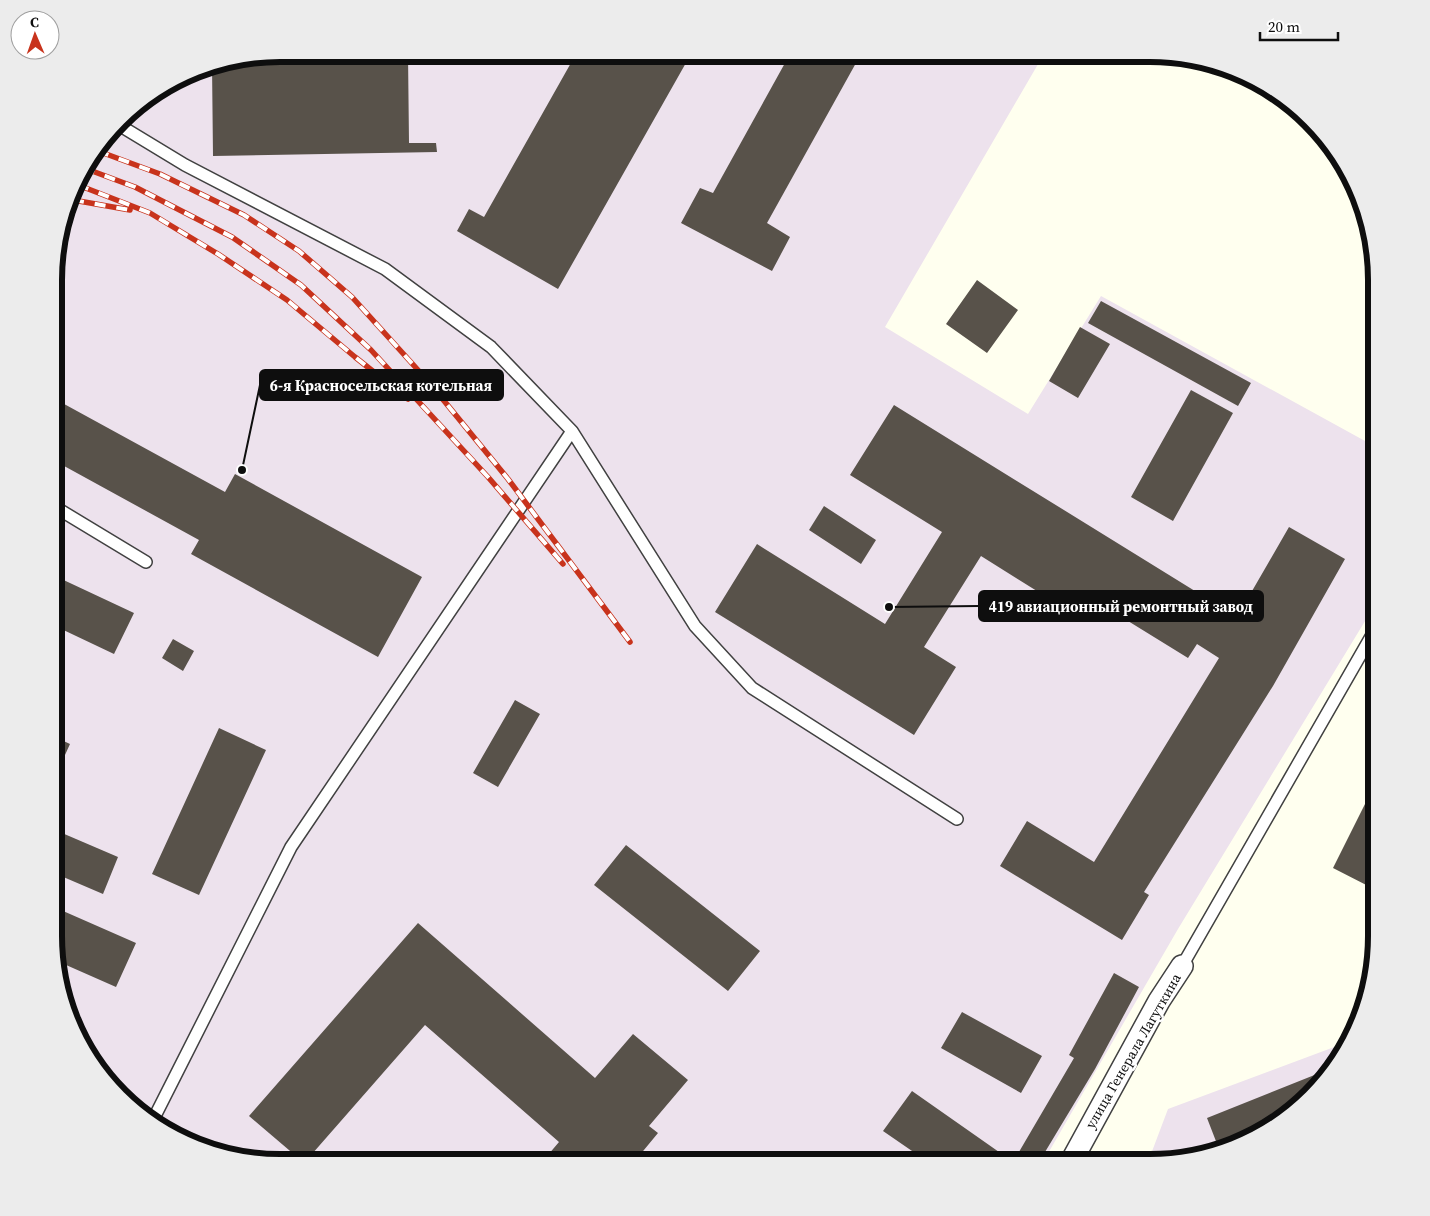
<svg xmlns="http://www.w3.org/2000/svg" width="1430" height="1216" font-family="'Source Serif 4',serif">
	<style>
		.industrial { fill: #ede2ed }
		.building { fill: #58524a }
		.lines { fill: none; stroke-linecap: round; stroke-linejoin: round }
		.lane-casing { stroke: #414141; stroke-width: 14 }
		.street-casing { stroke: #414141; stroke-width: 24 }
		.lane { stroke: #fff; stroke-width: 11 }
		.street { stroke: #fff; stroke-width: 21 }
		.rail-casing { stroke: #c8331c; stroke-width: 5.5 }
		.rail { stroke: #fff; stroke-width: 4; stroke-dasharray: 11; stroke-linecap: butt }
		.labels { text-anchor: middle; stroke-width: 5; stroke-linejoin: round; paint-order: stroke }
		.street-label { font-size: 14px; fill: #0e0e0e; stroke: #fff }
		.rim { fill: none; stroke: #0e0e0e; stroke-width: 6 }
		.leader { fill: none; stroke: #0e0e0e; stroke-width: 2 }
		.callout-dot { fill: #0e0e0e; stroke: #fff; stroke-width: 2 }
		.callout { fill: #0e0e0e; stroke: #0e0e0e; stroke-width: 2 }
		.callout-label { font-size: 15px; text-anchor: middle; font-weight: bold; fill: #fff }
	</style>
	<rect width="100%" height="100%" fill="#ffffef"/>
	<path class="industrial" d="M281 54H1032L1041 59 885 327 1028 414 1101 296 1376 447V603L1178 929 1043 1162H281L194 1145 120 1096 77 1035 54 950 56 251 84 167 131 110 207 66Z
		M1345 1043 1310 1096 1236 1145 1164 1162H1148L1168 1109Z"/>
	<path class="building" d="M281 54H408L409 143H436L437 152 213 156 212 65Z
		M576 54H691L558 289 457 231 469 209 484 217Z
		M790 54H861L767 223 790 237 772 271 681 223 700 188 713 193Z
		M977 280 1018 310 987 353 946 324Z
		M1101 301 1251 383 1238 406 1088 323Z
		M1080 327 1110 344 1078 398 1049 381Z
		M1191 390 1233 413 1173 521 1131 497Z
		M55 399 225 492 235 474 422 577 378 657 191 554 199 540 55 461Z
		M894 405 1237 617 1289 527 1345 559 1273 686 1144 892 1149 895 1122 940 1000 866 1027 821 1094 862 1219 658 1197 644 1188 658 1081 592 1069 611 981 556 924 647 956 667 914 735 715 612 757 544 885 624 942 532 850 475Z
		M824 506 876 540 861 564 809 530Z
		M55 576 134 613 114 654 55 626Z
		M173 639 194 651 183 671 162 658Z
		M515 700 540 714 498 787 473 773Z
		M219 728 266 750 199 895 152 874Z
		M55 737 70 744 55 777Z
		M1372 790 1376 793V890L1333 868Z
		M55 830 118 857 103 894 54 873Z
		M626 845 760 951 728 991 594 885Z
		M54 907 136 943 116 987 57 961 54 950Z
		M418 923 595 1078 633 1034 688 1080 649 1126 658 1133 634 1162H542L559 1142 425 1025 305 1162H303L249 1116Z
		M1114 973 1139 987 1095 1069 1039 1162H1013L1074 1058 1069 1055Z
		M962 1012 1042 1056 1021 1093 941 1048Z
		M1327 1070 1310 1096 1236 1145 1219 1149 1207 1118Z
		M912 1091 1009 1159 1007 1162H928L883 1131Z"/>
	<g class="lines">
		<defs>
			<path id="lane" d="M119 125 185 165 385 269 491 347 572 431 695 626 752 688 957 819
				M55 507 146 562
				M1182 966 1376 628
				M154 1118 291 847 572 431"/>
			<path id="street" d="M1071 1162 1159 1001 1182 966"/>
		</defs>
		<use href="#lane" class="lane-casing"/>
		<use href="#street" class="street-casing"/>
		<use href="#lane" class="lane"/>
		<use href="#street" class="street"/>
		<defs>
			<path id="rail" d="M98 151 160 174 244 215 299 251 352 297 427 380 508 479 630 642
				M84 168 135 187 232 237 301 285 371 350 488 477 563 564
				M78 185 150 213 218 254 287 300 355 357 408 399
				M73 200 130 210"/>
		</defs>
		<use href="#rail" class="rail-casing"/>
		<use href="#rail" class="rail"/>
	</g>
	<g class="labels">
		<g class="street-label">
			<text transform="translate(1133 1051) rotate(-60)" y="5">улица Генерала Лагуткина</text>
		</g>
	</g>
	<path d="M0 0H1430V1216H0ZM280 62H1150A218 218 0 0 1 1368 280V936A218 218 0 0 1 1150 1154H280A218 218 0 0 1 62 936V280A218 218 0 0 1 280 62Z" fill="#ececec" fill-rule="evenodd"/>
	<path class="rim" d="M280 62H1150A218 218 0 0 1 1368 280V936A218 218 0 0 1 1150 1154H280A218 218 0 0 1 62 936V280A218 218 0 0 1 280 62Z"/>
	<path class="leader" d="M242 470L260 385M889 607L979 606"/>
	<g class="callout-dot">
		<circle cx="242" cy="470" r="5"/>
		<circle cx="889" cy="607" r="5"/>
	</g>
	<g class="callout">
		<rect x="260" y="370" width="243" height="30" rx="5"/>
		<rect x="979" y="591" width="284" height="30" rx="5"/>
	</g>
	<g class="callout-label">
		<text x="381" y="391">6-я Красносельская котельная</text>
		<text x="1121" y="612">419 авиационный ремонтный завод</text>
	</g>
	<g transform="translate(35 35) rotate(358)"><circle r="24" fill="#ffffff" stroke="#9f9f9f"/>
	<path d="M0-4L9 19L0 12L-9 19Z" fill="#c8331c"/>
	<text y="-8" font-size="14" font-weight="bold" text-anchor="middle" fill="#0e0e0e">С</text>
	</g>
	<path d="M1260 32v8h78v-8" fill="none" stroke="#0e0e0e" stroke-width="2.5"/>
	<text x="1268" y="32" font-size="15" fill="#0e0e0e" stroke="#ffffff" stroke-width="4" paint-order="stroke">20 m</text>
</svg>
